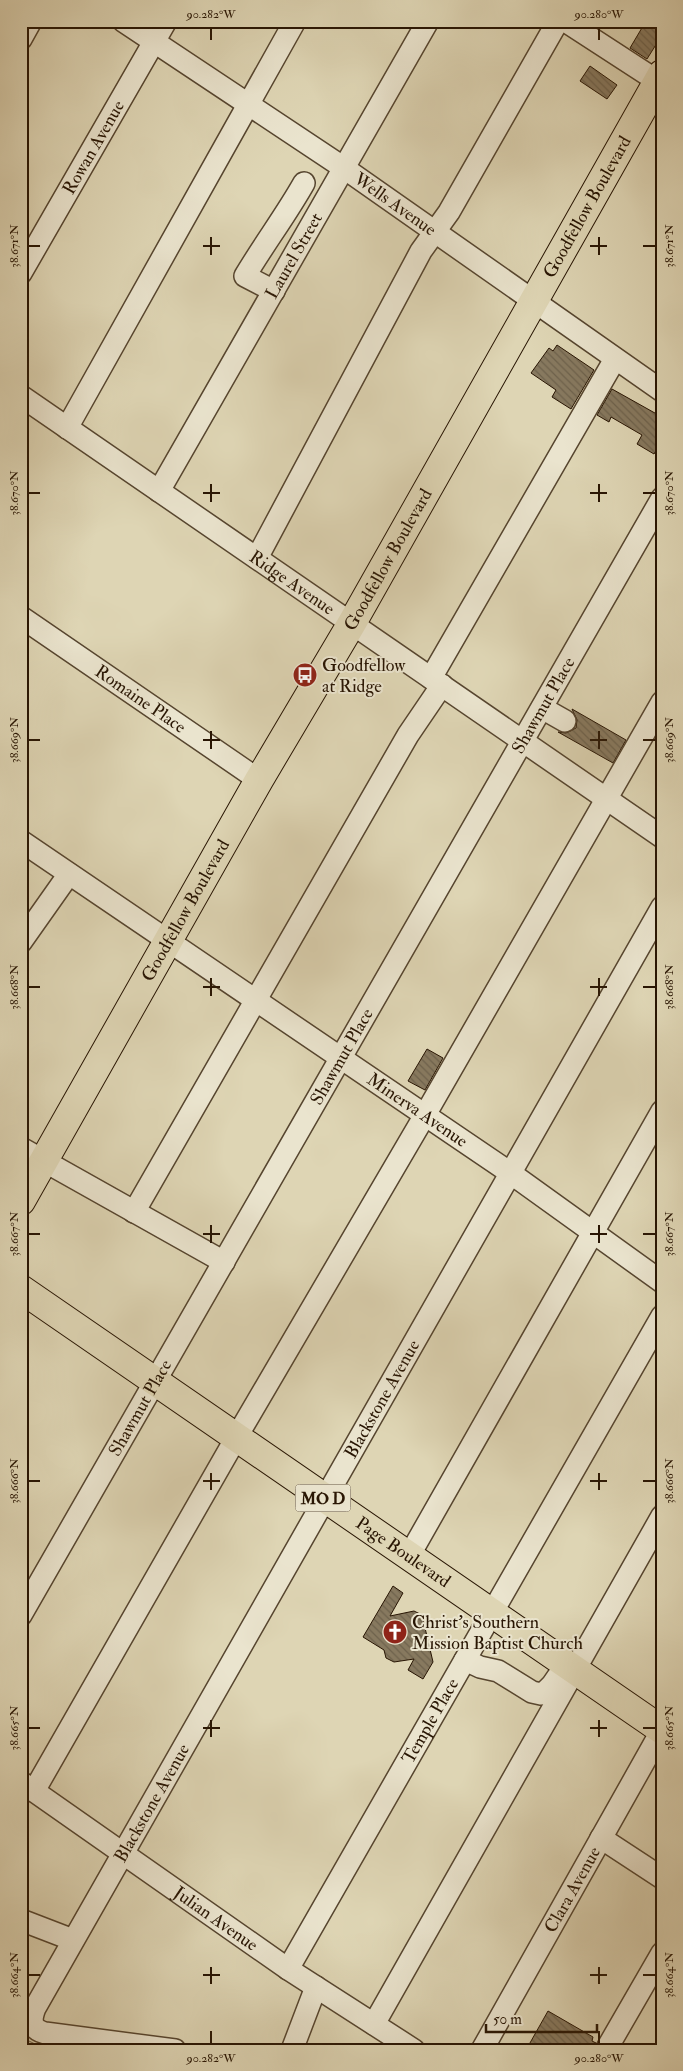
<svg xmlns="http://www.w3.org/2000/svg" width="683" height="2071" font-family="'IM FELL Double Pica',serif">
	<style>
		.grass { fill: url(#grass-tufts); stroke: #74644c }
		.building { fill: url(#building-back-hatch); stroke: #281503 }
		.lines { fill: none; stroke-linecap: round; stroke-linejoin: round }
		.minor-casing { stroke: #56452f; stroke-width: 24 }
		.major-casing { stroke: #281503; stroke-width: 30 }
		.minor { stroke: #eae4ce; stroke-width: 21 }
		.major { stroke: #ded5b4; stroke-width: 28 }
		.ticks { fill: none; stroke: #281503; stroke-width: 2 }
		.labels { text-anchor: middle; stroke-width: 4; stroke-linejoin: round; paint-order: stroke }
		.shield { fill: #eae4ce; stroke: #625340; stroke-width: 1 }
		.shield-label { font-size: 16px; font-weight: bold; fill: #281503 }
		.street-label { font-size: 18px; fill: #281503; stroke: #eae4ce }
		.poi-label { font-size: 18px; fill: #281503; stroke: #eae4ce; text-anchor: start }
		.neatline { fill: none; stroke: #281503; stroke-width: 2 }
		.ticks-label { font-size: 12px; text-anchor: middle; fill: #281503 }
	</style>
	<defs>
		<pattern id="grass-tufts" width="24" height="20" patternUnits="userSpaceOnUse" patternTransform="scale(1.25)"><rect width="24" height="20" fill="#bfb496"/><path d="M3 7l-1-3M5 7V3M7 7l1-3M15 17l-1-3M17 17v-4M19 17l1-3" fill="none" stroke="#a49a80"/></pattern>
		<pattern id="building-back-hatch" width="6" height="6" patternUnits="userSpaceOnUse" patternTransform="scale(1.25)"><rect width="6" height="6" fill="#87795f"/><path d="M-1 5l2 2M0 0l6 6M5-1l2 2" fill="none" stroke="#6e624c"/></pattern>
	</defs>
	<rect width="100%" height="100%" fill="#ded5b4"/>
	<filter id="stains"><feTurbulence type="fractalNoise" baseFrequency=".004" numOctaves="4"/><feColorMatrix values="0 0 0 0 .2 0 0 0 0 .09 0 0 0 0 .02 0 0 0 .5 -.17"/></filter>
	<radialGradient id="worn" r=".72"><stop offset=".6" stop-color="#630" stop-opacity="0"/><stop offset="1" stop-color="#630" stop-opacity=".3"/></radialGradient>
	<path class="grass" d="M21 2033 29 2041 35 2044 82 2050H21Z"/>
	<path class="building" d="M646 21H662V35L647 59 630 48Z
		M590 66 617 85 607 99 580 81Z
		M557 345 594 370 571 409 552 397 556 390 531 373 549 348 553 351Z
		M612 389 662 417V441L654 454 637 444 642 435 611 417 609 422 597 415Z
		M572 709 626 740 613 763 558 732 566 733 576 728 577 720Z
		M427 1049 443 1058 425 1090 408 1081Z
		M393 1586 403 1593 390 1616 414 1611 422 1615 433 1662 423 1679 408 1670 414 1659 394 1662 386 1658 384 1650 363 1637Z
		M548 2011 593 2037 592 2041 596 2043 594 2050H526Z"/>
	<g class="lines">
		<defs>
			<g id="minor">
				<path id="s1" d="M123 21 344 168 662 391"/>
				<path d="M565 21 662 84"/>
				<path d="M21 39 31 21"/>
				<path id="s2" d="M21 273 166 21"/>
				<path d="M274 291 245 276C264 244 286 215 304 183"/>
				<path id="s3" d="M21 396 662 837"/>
				<path d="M67 428 295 21"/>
				<path id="s4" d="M159 491 428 21"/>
				<path d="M257 558 421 251 449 212 558 21"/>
				<path id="s5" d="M21 617 259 780"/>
				<path d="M431 678 615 359"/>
				<path d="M542 708 565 721"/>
				<path id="s6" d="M21 841 509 1172 662 1282"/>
				<path d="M21 942 69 874"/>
				<path d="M21 1148 224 1262"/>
				<path d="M134 1212 408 735 442 685"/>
				<path d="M409 1556 662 1111"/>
				<path id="s7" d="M21 1615 662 498"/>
				<path d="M465 1660 480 1667 498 1671 532 1692 541 1694 545 1692 552 1685 561 1672"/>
				<path id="s8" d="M21 1782 288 1969 414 2050"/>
				<path d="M34 1791 236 1438 425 1115 662 702"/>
				<path d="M601 1838 662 1878"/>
				<path d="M21 1920 73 1940"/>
				<path id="s9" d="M288 1969 662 1316"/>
				<path d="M374 2024 662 1516"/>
				<path id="s10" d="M175 2050 45 2033C31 2029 30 2021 35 2008L662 907"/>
				<path d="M292 2050 316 1987"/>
				<path id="s11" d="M482 2050 662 1730"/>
				<path d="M606 2050 662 1953"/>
			</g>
			<g id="major">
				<path id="s12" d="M21 1201 259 780 352 623 662 74"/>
				<path id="s13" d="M21 1289 662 1730"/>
			</g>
		</defs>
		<use href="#minor" class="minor-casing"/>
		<use href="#major" class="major-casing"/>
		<use href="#minor" class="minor"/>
		<use href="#major" class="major"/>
	</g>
	<path class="ticks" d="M211 28V40M599 28V40M211 237V255M599 237V255M28 246H40M203 246H220M590 246H607M643 246H656M211 484V502M599 484V502M28 493H40M203 493H220M590 493H607M643 493H656M211 731V749M599 731V749M28 740H40M203 740H220M590 740H607M643 740H656M211 978V996M599 978V996M28 987H40M203 987H220M590 987H607M643 987H656M211 1225V1243M599 1225V1243M28 1234H40M203 1234H220M590 1234H607M643 1234H656M211 1473V1490M599 1473V1490M28 1481H40M203 1481H220M590 1481H607M643 1481H656M211 1720V1737M599 1720V1737M28 1728H40M203 1728H220M590 1728H607M643 1728H656M211 1967V1984M599 1967V1984M28 1975H40M203 1975H220M590 1975H607M643 1975H656M211 2031V2044M599 2031V2044"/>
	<defs>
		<symbol id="bus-disc" viewBox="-11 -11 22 22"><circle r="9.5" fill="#8f2418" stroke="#eae4ce"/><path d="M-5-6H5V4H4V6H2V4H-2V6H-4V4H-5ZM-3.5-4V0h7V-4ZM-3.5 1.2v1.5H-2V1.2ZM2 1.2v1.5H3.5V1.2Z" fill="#fff"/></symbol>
		<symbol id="church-disc" viewBox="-11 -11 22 22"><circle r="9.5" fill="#8f2418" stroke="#eae4ce"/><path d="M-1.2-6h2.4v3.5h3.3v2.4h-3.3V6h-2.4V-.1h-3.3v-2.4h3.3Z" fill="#fff"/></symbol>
	</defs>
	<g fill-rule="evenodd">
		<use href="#bus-disc" x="291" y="661" width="28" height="28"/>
		<use href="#church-disc" x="381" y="1618" width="28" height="28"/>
	</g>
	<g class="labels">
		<rect class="shield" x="295.5" y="1484.5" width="55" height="27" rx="4"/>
		<g class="shield-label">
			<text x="323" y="1504">MO D</text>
		</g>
		<g class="street-label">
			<text dy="6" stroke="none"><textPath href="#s2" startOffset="145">Rowan Avenue</textPath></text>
			<text dy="6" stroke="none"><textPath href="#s1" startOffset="328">Wells Avenue</textPath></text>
			<text dy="6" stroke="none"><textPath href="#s12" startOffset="1144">Goodfellow Boulevard</textPath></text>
			<text dy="6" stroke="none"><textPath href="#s4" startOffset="271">Laurel Street</textPath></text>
			<text dy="6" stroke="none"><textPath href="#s12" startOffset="739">Goodfellow Boulevard</textPath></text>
			<text dy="6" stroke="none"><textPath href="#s3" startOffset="329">Ridge Avenue</textPath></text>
			<text dy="6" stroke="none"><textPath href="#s5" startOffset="145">Romaine Place</textPath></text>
			<text dy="6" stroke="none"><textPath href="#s7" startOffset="1049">Shawmut Place</textPath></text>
			<text dy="6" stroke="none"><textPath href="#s12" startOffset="334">Goodfellow Boulevard</textPath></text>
			<text dy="6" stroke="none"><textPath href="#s7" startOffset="644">Shawmut Place</textPath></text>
			<text dy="6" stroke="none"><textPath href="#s6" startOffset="479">Minerva Avenue</textPath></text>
			<text dy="6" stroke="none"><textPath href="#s10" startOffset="864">Blackstone Avenue</textPath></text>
			<text dy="6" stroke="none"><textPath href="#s7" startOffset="239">Shawmut Place</textPath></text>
			<text dy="6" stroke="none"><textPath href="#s13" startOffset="464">Page Boulevard</textPath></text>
			<text dy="6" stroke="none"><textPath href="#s9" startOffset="286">Temple Place</textPath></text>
			<text dy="6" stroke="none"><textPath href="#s10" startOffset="399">Blackstone Avenue</textPath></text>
			<text dy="6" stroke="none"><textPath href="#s11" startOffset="184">Clara Avenue</textPath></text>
			<text dy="6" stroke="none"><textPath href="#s8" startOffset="238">Julian Avenue</textPath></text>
		</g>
		<g class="poi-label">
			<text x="322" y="671">Goodfellow<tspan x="322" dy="21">at Ridge</tspan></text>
			<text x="412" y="1628">Christ's Southern<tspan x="412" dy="21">Mission Baptist Church</tspan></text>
		</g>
	</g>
	<rect width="683" height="2071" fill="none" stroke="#ded5b4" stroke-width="55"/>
	<path d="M486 2024v8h111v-8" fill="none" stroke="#281503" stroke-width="2.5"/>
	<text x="493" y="2024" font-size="15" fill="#281503" stroke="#eae4ce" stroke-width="4" paint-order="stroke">50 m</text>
	<rect x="28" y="28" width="628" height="2016" class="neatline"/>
	<g class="ticks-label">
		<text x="211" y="18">90.282°W</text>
		<text x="599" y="18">90.280°W</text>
		<text transform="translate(14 246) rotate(-90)" y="4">38.671°N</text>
		<text transform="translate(669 246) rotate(-90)" y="4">38.671°N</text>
		<text transform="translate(14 493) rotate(-90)" y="4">38.670°N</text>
		<text transform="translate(669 493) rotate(-90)" y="4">38.670°N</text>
		<text transform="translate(14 740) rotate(-90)" y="4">38.669°N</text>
		<text transform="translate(669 740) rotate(-90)" y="4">38.669°N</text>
		<text transform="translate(14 987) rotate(-90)" y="4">38.668°N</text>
		<text transform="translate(669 987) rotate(-90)" y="4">38.668°N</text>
		<text transform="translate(14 1234) rotate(-90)" y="4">38.667°N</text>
		<text transform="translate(669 1234) rotate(-90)" y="4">38.667°N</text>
		<text transform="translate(14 1481) rotate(-90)" y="4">38.666°N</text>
		<text transform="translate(669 1481) rotate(-90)" y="4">38.666°N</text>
		<text transform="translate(14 1728) rotate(-90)" y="4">38.665°N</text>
		<text transform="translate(669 1728) rotate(-90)" y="4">38.665°N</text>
		<text transform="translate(14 1975) rotate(-90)" y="4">38.664°N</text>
		<text transform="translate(669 1975) rotate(-90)" y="4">38.664°N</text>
		<text x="211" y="2062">90.282°W</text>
		<text x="599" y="2062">90.280°W</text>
	</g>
	<rect width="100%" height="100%" filter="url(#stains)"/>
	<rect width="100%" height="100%" fill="url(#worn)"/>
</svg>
